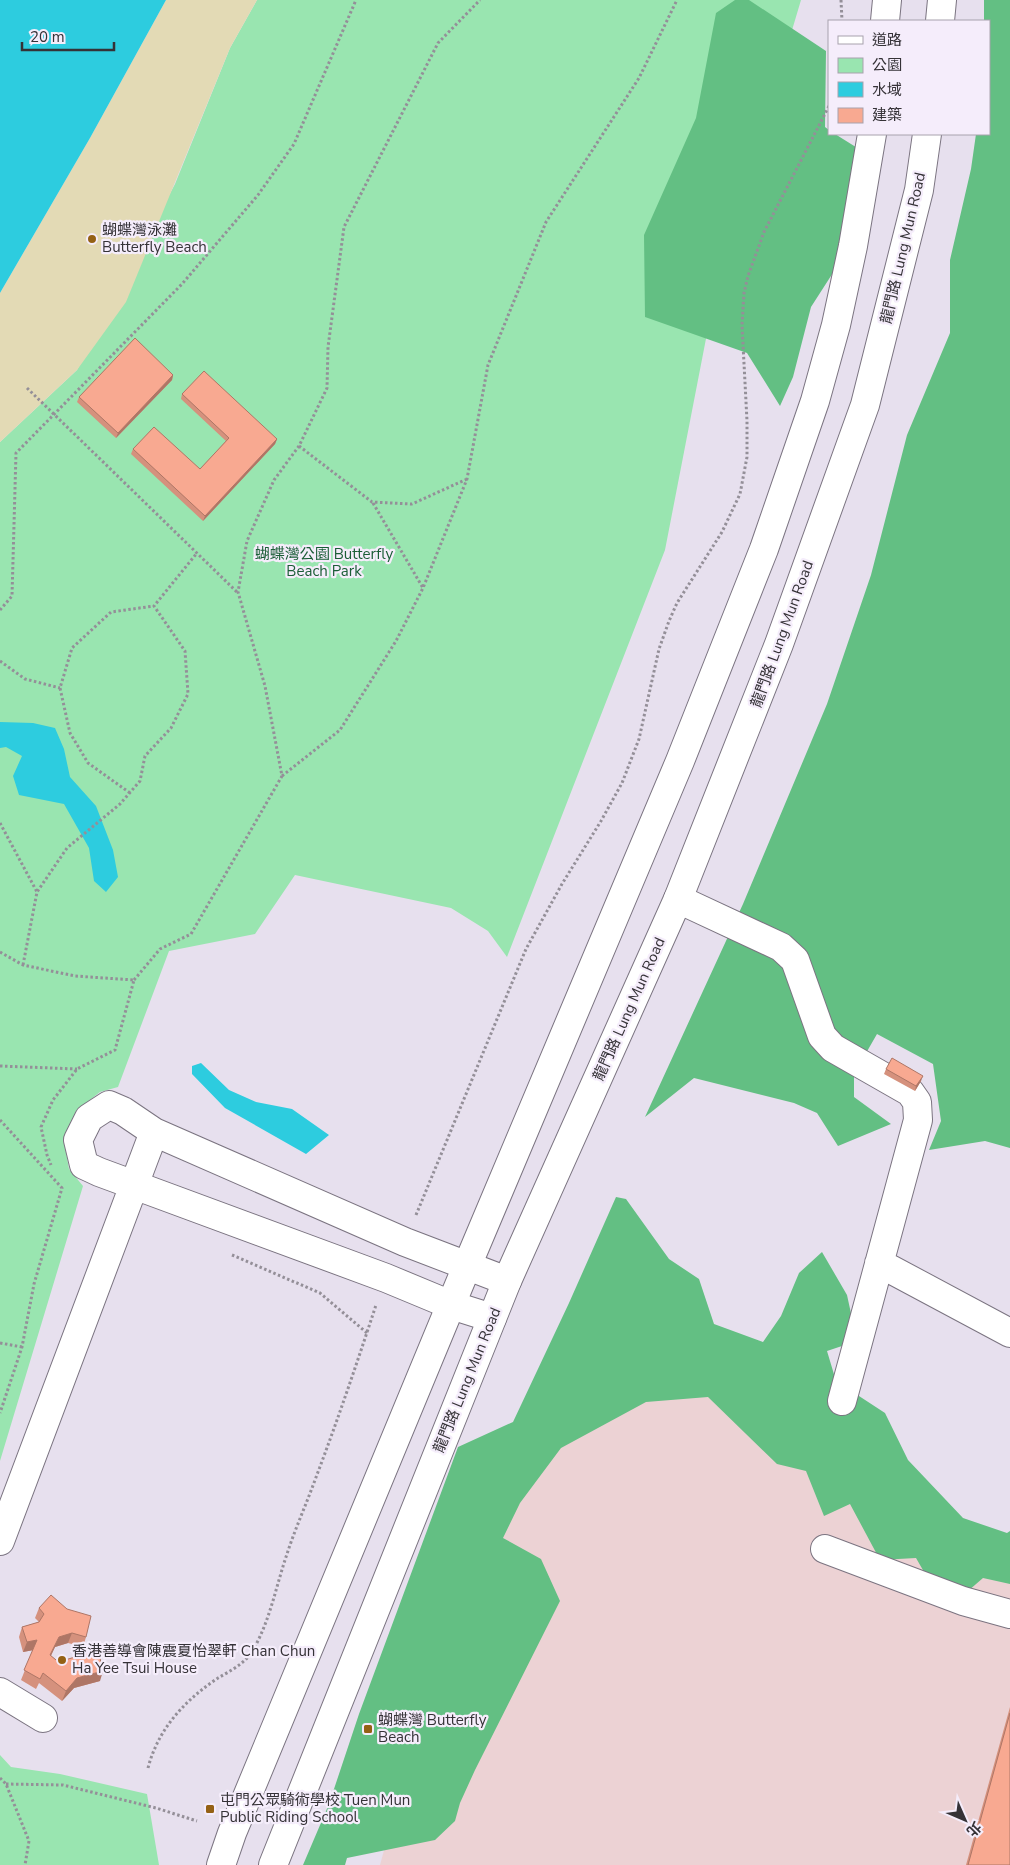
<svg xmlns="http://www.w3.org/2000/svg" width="1010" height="1865" font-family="'Nunito Sans','Noto Sans TC',sans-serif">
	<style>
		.education { fill: #ecd2d4 }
		.green { fill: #99e5b0 }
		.forest { fill: #63bf83 }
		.sand { fill: #e3dab5 }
		.water { fill: #2dccdf }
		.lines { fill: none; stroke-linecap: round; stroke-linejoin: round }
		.minor-casing { stroke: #7b7481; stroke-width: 30 }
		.major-casing { stroke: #7b7481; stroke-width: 30 }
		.path { stroke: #948f98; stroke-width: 3; stroke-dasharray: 2.5 2.5; stroke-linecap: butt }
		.minor { stroke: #fff; stroke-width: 28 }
		.major { stroke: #fff; stroke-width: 28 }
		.wall { fill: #d5917d }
		.shaded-wall { fill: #ae7666 }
		.building { fill: #f8a991; stroke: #ae7666 }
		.poi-dot { fill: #946114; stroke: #f5edfb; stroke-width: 2 }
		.labels { text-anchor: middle; stroke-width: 4.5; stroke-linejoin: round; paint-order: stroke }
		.poi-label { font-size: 15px; fill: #353237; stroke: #f5edfb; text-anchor: start }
		.street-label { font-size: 15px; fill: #353237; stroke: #f5edfb }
		.park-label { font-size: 15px; fill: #1a5d36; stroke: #f5edfb }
	</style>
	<rect width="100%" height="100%" fill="#e7e0ee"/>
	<path class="education" d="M669 1367 1010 1574V1865H380L416 1732 531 1432Z"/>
	<path class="green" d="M257 0H801L717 282 665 550 507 957 488 931 451 908 295 875 255 934 169 951 118 1087 100 1092 76 1111 64 1141 69 1169 83 1186 0 1461V442L77 370 175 184 230 48Z
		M0 1755 11 1767 60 1774 147 1794 159 1865H0Z"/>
	<path class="forest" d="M735 0H749L826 51 825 127 829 130V134H835L859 149 874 209 811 307 793 377 780 406 747 353 645 317 644 235 696 118 716 13Z
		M984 0H1010V1148L985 1141 929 1150 941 1121 933 1064 877 1034 854 1074V1097L891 1124 838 1146 817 1113 794 1103 694 1078 645 1117 743 904 827 704 871 575 907 435 950 333V260L971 169 976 134H989V21H984Z
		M616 1197 626 1199 669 1259 699 1279 714 1324 763 1342 781 1316 799 1273 822 1252 847 1295 857 1341 827 1351 836 1381 885 1413 908 1460 963 1518 1007 1533 1010 1531V1584L983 1578 946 1610 916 1558 880 1560 850 1504 824 1516 806 1471 777 1464 708 1397 646 1402 561 1448 520 1503 503 1538 541 1559 560 1601 475 1770 460 1803 455 1821 435 1840 347 1858 345 1865H303L329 1804 359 1714 458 1447 513 1422 569 1303Z"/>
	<path class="sand" d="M166 0H257L230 48 126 302 77 370 0 442V293L90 138Z"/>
	<path class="water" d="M0 0H166L90 138 0 293Z
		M0 722 33 723 55 728 64 749 70 777 96 806 113 850 118 877 106 892 94 881 89 848 64 804 19 795 13 776 22 756 6 747 0 748Z
		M201 1063 229 1090 256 1102 292 1109 329 1135 306 1154 225 1108 192 1074V1066Z"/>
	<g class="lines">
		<defs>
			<path id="minor" d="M678 899 781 947 795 960 822 1036 833 1048 910 1092 917 1102 918 1120 842 1401
				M879 1263 1010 1333
				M492 1318 451 1305 386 1278 99 1172 84 1165 78 1140 89 1118 109 1105 123 1111 154 1132 405 1242 507 1281
				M0 1541 154 1132
				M825 1549 963 1601 1010 1614
				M0 1692 43 1718"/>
			<path id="major" d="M885 21 887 0
				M940 21 942 0
				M221 1865 232 1833 467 1266 680 761 764 549 815 401 836 325 853 246 872 134
				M273 1865 507 1281 678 899 779 644 865 405 919 190 927 134"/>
		</defs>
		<use href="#minor" class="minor-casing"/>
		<use href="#major" class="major-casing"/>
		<path class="path" d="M841 0 842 21
			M27 388 237 592
			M299 446 372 502 412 504 467 479
			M373 503 423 588
			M0 610 12 596 16 453 182 284 258 195 294 144 356 0
			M0 661 25 679 60 688
			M282 776 340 730 396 641 423 588 467 479 488 365 546 222 639 78 677 0
			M130 793 88 763 70 733 60 688 72 648 111 612 154 606
			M0 823 37 892
			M0 952 23 965 75 976 134 980 115 1050 77 1069 53 1100 41 1127 47 1155 51 1165
			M23 965 37 892 67 848 120 804 140 781 145 756 171 728 188 694 185 651 154 606 197 553
			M134 980 160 949 191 934 282 776 265 686 238 592 247 541 274 480 299 446 327 388 328 347 344 227 438 43 480 0
			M0 1066 77 1069
			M0 1120 62 1188 34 1284 22 1347 0 1413
			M416 1215 526 949 562 884 601 821 622 783 639 739 659 649 669 621 677 603 722 532 740 494 747 457V421L742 325 744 293 748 276 764 232 829 106
			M232 1255 320 1293 367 1333
			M0 1343 22 1347
			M148 1768C158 1729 185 1700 218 1678 230 1671 246 1663 253 1650 270 1621 276 1586 287 1554 295 1529 306 1505 315 1480 337 1422 357 1363 376 1305
			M0 1778 6 1784 29 1841 25 1865
			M6 1784 63 1785 156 1808 197 1821"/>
		<use href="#minor" class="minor"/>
		<use href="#major" class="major"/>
	</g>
	<path class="wall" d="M173 375 172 380 116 438 77 402 79 397Z
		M182 394 277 439 275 444 203 521 131 454 133 449 200 469 226 441 181 399Z
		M886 1069 921 1081 915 1091 884 1074Z
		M39 1608 86 1637 83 1647 68 1643 55 1647 51 1656 61 1664 100 1681 74 1688 62 1701 39 1683 36 1689 21 1680 33 1650 23 1652 19 1637 22 1627 39 1622 35 1618Z
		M1010 1707V1865H966Z"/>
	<path class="shaded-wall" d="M173 375 172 380 116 438 118 433Z
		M277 439 275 444 203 521 205 516Z
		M923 1076 921 1081 915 1091 916 1086Z
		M72 1633 68 1643 55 1647 46 1665 50 1655 59 1637Z
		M37 1640 34 1650 23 1652 27 1642Z
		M103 1671 100 1681 74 1688 62 1701 66 1691 77 1678Z"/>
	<path class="building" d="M135 338 173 375 118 433 79 397Z
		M204 371 277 439 205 516 133 449 154 427 200 469 229 438 182 394Z
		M892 1058 923 1076 916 1086 886 1069Z
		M51 1595 67 1609 91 1616 86 1637 72 1633 59 1637 50 1655 61 1664 65 1660 98 1650 103 1671 77 1678 66 1691 43 1673 40 1679 24 1670 37 1640 27 1642 22 1627 39 1622 44 1614 39 1608Z
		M1010 1713V1865H968Z"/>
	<g class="poi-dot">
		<circle cx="92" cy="239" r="5"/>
		<circle cx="62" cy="1660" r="5"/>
		<rect x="363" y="1724" width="10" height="10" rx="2.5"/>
		<rect x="205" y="1804" width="10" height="10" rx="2.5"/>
	</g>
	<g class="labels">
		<g class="poi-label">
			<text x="102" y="235">蝴蝶灣泳灘<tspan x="102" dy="17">Butterfly Beach</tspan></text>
			<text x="72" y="1656">香港善導會陳震夏怡翠軒 Chan Chun<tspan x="72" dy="17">Ha Yee Tsui House</tspan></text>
			<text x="378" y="1725">蝴蝶灣 Butterfly<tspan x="378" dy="17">Beach</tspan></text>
			<text x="220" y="1805">屯門公眾騎術學校 Tuen Mun<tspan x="220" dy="17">Public Riding School</tspan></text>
		</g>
		<g class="street-label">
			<text transform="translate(903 248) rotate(-77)" y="5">龍門路 Lung Mun Road</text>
			<text transform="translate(782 634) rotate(-70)" y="5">龍門路 Lung Mun Road</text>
			<text transform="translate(629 1009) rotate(-66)" y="5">龍門路 Lung Mun Road</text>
			<text transform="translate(467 1380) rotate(-68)" y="5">龍門路 Lung Mun Road</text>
		</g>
		<g class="park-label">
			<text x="324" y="559">蝴蝶灣公園 Butterfly<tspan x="324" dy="17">Beach Park</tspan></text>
		</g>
	</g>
	<rect x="828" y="20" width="162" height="115" fill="#f5edfb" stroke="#a8a2ad"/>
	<rect x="838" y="36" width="25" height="8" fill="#ffffff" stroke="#a8a2ad"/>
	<text x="872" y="45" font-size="15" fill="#353237">道路</text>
	<rect x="838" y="58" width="25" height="15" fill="#99e5b0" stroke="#a8a2ad"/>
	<text x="872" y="70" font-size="15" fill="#353237">公園</text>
	<rect x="838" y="82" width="25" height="15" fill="#2dccdf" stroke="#a8a2ad"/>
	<text x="872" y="95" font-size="15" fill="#353237">水域</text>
	<rect x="838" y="108" width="25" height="15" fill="#f8a991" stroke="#a8a2ad"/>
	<text x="872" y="120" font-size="15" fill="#353237">建築</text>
	<g transform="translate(965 1820) rotate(135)" stroke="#f5edfb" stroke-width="4" paint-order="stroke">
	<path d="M0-4L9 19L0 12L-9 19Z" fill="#353237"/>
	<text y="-8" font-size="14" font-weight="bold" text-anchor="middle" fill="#353237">北</text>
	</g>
	<path d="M22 42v8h92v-8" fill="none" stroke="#353237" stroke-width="2.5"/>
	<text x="30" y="42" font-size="15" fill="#353237" stroke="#f5edfb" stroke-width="4" paint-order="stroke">20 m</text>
</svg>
